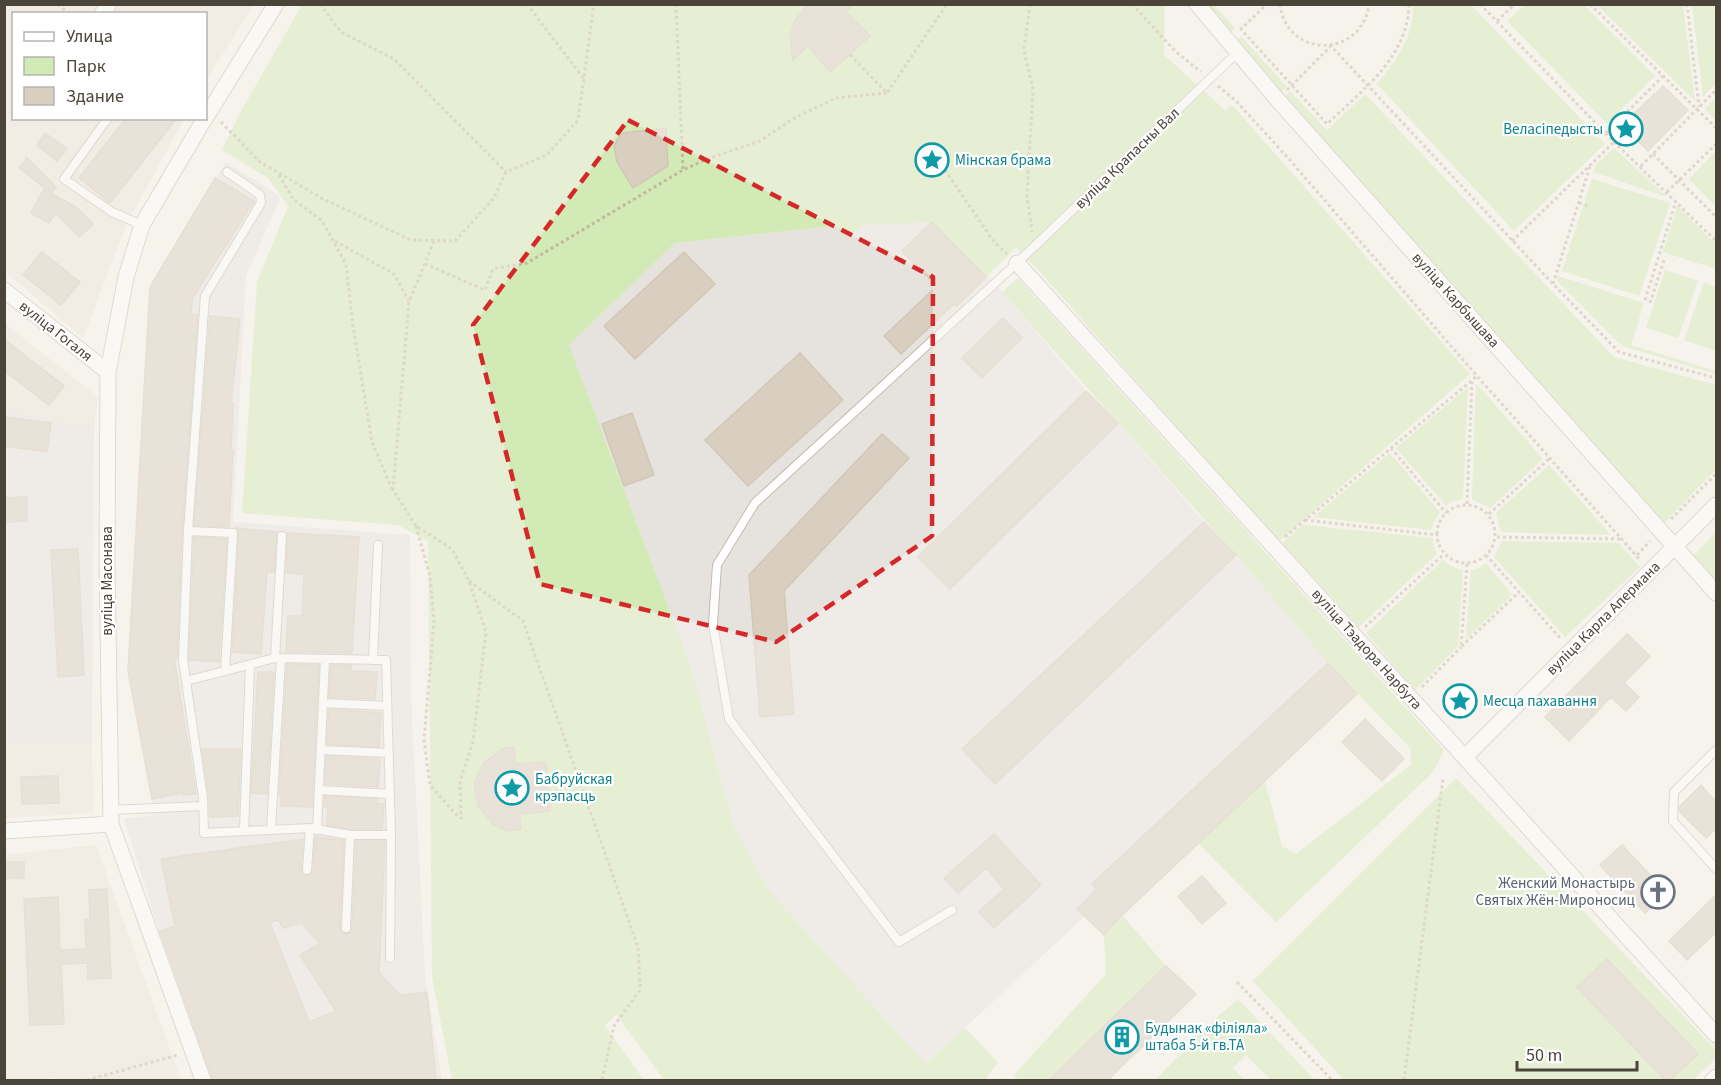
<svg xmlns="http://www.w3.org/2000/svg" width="1721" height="1085" font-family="'Source Sans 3',sans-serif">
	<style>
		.residential { fill: #eae5da }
		.industrial { fill: #e6e2dd }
		.education { fill: #efe8d6 }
		.green { fill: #d2eab5 }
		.building { fill: #d8cfc1; stroke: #d3c7b4; stroke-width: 1.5; fill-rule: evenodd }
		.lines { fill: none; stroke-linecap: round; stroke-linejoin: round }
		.service-casing { stroke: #c2bbae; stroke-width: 10 }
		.minor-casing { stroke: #c2bbae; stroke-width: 17 }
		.path { stroke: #c4b79f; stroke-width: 3; stroke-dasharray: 3 3; stroke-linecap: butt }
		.service { stroke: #fff; stroke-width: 8 }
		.minor { stroke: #fff; stroke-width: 15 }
		.marked { fill: none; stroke: #d62828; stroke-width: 4.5; stroke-dasharray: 12 8; stroke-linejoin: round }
		.labels { text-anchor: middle; stroke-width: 4.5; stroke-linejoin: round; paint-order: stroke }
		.culture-label { font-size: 15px; fill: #0d838f; stroke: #fff; text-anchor: start }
		.street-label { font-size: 15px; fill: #4b4439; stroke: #fff }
		.worship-label { font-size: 15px; fill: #5b616d; stroke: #fff; text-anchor: end }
	</style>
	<rect width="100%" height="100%" fill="#f6f3ec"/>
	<path class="residential" d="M4 5H254L206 80V14H14V118L184 119 126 225 83 338 5 272Z
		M4 323 98 397 94 427 5 410Z
		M5 743 92 746 93 813 5 818Z
		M96 845 181 1080H59L57 1077 34 1080H5L4 855Z"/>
	<path class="industrial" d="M226 162 281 197 246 276 233 522 410 535 411 697 425 975 442 1080H212L159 931 124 819 153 815 152 799 128 671 150 287Z
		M932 222 995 283 1086 391 1118 423 1204 522 1236 555 1328 663 1357 694 1122 915 1085 916 926 1064 770 892 734 827 689 661 569 345 675 243 833 226Z
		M5 410 94 427 92 746 5 743Z"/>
	<path class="education" d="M4 965H8L16 1080H5Z"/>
	<path class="green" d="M302 5H1165L1164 55 1225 110 1232 105 1470 374 1278 542 1041 273 1016 248 986 277 932 222 862 225 849 235 833 226 675 243 569 345 689 661 734 827 770 892 926 1064 965 1028 998 1062 985 1080H664L616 1014 605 1026 644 1080H452L432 977 428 541 398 525 242 513 257 282 288 206 268 178 222 150 240 113Z
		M1203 5H1214L1235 28 1228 36Z
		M1413 5H1471L1605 144 1514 231 1377 84C1397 59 1414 37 1413 5Z
		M1525 5H1584L1655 76 1607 124 1507 21Z
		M1597 5H1683L1695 101Z
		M1692 5H1716V83L1703 97Z
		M1241 36 1287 87 1278 95 1234 42Z
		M1290 91 1327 130 1365 94 1614 357 1716 385V469L1663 524 1282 99Z
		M1716 97V121L1705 109Z
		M1614 148 1667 197 1593 172 1596 165Z
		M1716 151V207L1689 179Z
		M1592 179 1670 203 1639 296 1562 271Z
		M1677 206 1716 244V269L1663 252Z
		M1665 270 1698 281 1678 338 1646 328Z
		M1558 276 1644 303 1631 345 1716 371V374L1622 346 1557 281Z
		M1018 278 1444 750 1433 772 1276 922 1198 843 1265 781 1282 846 1296 854 1412 764 1410 748 1328 663 1236 555 1002 292Z
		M1704 282 1716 287V351L1684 340Z
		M1476 383 1543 459 1490 508 1472 499Z
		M1468 387 1463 499 1451 502 1446 506 1396 448Z
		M1390 453 1440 512 1433 524 1431 530 1313 517Z
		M1549 465 1611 535 1501 532 1496 513Z
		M1303 525 1433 538V546L1437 554 1359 627 1282 543Z
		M1716 532V582L1694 555Z
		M1502 541 1619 543 1640 567 1565 637 1494 557Z
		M1443 560 1450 566 1463 570 1458 646 1415 690 1366 633Z
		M1486 563 1512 595 1466 639 1471 570 1479 568Z
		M1456 778 1716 1050V1058L1693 1080H1670L1697 1054 1607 959 1577 988 1665 1080H1344L1253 981Z
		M1122 915 1166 966 1049 1080H1019L1014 1075 1106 974 1104 935Z
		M1238 999 1315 1080H1271L1246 1055 1233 1068 1245 1080H1155L1216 1018Z"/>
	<path class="building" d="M809 4H852L846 12 870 36 830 72 808 46 793 60 790 36 795 20Z
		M1663 86 1688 110 1648 151 1622 125Z
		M126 118H177L110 203 79 178Z
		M666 128 668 166 633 188 617 162 614 147 617 140 623 133Z
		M45 133 67 149 57 161 37 145Z
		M27 158 56 187 51 193 19 168Z
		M215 178 254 201 192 299 191 314 198 315 182 531 177 658H174L196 794 183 795 182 793 152 799 128 671 150 287Z
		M44 189 76 207 93 224 79 237 55 213 49 223 31 213Z
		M932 222 986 277 957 306 954 304 901 354 884 336 937 286 902 251Z
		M42 252 80 282 61 305 23 275Z
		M684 252 715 284 635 359 604 326Z
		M210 316 240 319 231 403H233L231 450H233L229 527 194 525Z
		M1003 318 1022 338 982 378 962 358Z
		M4 339 64 386 49 405 4 371Z
		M800 353 843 400 748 486 705 440Z
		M1086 391 1118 423 950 589 918 557Z
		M632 413 654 475 624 486 602 424Z
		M4 417 51 423 47 452 4 446Z
		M882 434 909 458 784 591 794 714 760 717 749 575Z
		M27 497V521L4 522V498Z
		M1204 522 1236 555 995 784 962 749Z
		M236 528 277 532 274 572H267L261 654 232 652 239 533Z
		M287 533 359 537 352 653 286 652 288 616H302L304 574 286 573Z
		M194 537 227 539 219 662 189 660Z
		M78 549 84 675 58 677 51 550Z
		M1627 634 1650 656 1624 683 1639 697 1626 711 1611 697 1569 741 1545 717Z
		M1328 663 1357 694 1119 918 1104 935 1077 909 1097 889 1092 884Z
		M287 664 319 665 312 807 281 806V795H279Z
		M331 665H351V671L377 672 375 699 329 697Z
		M258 672H274L267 794 251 793Z
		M329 709 381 713 379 747 327 744Z
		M1365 719 1404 759 1382 781 1342 742Z
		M514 747 515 764 546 762 550 811 519 814 521 829 508 831 494 825 479 807 475 793V782L483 764 502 749Z
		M202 749H241L238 816 210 817 209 797Z
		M326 756 378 759 380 761 378 787 325 784Z
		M58 776 59 803 22 804 21 777Z
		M1701 785 1716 802V828L1706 838 1679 811 1680 806Z
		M325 796 377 799 376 803 384 804 382 829H351L327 825 328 807H324Z
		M994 834 1041 885 994 928 979 912 1004 889 986 868 958 893 944 878Z
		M315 837 344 840 340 928 345 934 349 933 352 928 356 841H385L379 973 400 995 427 992 436 1080H213L160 931 175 926 161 859 303 839 301 870 303 875 307 876 313 871ZM278 919 283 928 301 923 320 943 300 955 336 1011 309 1022 270 923Z
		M1622 845 1667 893 1645 913 1600 865Z
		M4 862H24V878H4Z
		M1202 876 1226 903 1202 924 1178 896Z
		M107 889 111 978 88 979 87 963 61 964 64 1024 30 1025 24 899 58 897 60 950 86 949 85 920 90 919 89 890Z
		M1716 895V932L1687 960 1669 941Z
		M1607 959 1698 1054 1670 1080H1665L1577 987Z
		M1166 966 1196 994 1108 1080H1049Z"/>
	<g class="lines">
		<defs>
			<path id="service" d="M108 118 64 179 112 212 142 225
				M188 531 233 533 225 671
				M275 658 282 536
				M373 660 378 545
				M186 681 275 658 386 660 391 835H350L310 828 204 833 203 798 183 660 188 531 205 296 261 203 260 195 227 172
				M323 703 387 706
				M321 750 389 753
				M1716 750 1674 792 1673 821 1716 869
				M319 790 390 794
				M110 810 203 806
				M271 830 281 659
				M317 830 325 659
				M244 831 250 665
				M307 870 310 828
				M952 910 899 942 729 719 713 624 717 565 755 503 1017 263 1237 53
				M346 928 350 835
				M390 958 391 835"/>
			<path id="minor" d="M1197 4 1276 98 1716 593
				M102 14 109 4
				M206 117 276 4
				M1017 263 1716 1035
				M4 290 108 372
				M1465 757 1716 505
				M4 831 111 824
				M203 1080 111 824 107 559 108 372 126 277 142 225 205 118
				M1713 1080 1716 1077"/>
		</defs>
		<use href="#service" class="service-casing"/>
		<use href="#minor" class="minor-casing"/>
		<path class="path" d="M58 4 69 14
			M320 4 341 32 394 59 506 172
			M527 4 584 79
			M676 4 683 170
			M1030 4 1024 50 1033 90 1027 195 1032 232
			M1132 4 1175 51 1201 72
			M1280 4C1286 59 1362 59 1369 4
			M1480 4 1614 142 1716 241
			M1590 4 1716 128
			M1687 4 1699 107
			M1497 21 1515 4
			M1240 28 1327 124C1362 90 1408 58 1409 4
			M1240 30 1267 4
			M850 55 887 93 947 4
			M1218 86 1236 101 1288 158 1477 376 1640 560
			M1287 90 1331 46 1553 284 1619 352 1716 378
			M221 122 260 162 323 199 411 240 455 241 494 198 506 172 547 155 578 120 594 4
			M1606 133 1663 76
			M1653 154 1716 217
			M1641 166 1716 90
			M945 170 994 242 1007 254
			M279 175 293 199 322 221 346 264 353 326 372 442 392 489
			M1667 192 1716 144
			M1579 203 1589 206
			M335 241 394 274 409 301
			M434 241 409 302 393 490 416 526 452 549 469 581 486 632 473 742 460 781 461 819
			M1512 241 1614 142
			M425 264 485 290 493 269 527 263 683 170 707 159 760 141 796 117 836 98 887 93
			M1715 275H1716
			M1553 284 1590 166
			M1645 300 1676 201
			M1650 303 1665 257
			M1391 448 1446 513
			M1467 504 1472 380
			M1437 534a29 29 0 1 1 58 0a29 29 0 1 1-58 0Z
			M1489 514 1550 458
			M1671 519 1716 474
			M1305 520 1437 535
			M416 526 430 576 434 622 424 740 430 785 459 818
			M1285 537 1477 376
			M1497 537 1622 539
			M1486 555 1561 639
			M1637 555 1650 541
			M1467 564 1461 647 1519 592
			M469 581 523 621 638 947 640 990 614 1026 602 1080
			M1365 627 1444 554
			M1422 687 1461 647
			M1237 982 1332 1080
			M87 1080 178 1055
			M1404 1080 1443 779"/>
		<use href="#service" class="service"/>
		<use href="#minor" class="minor"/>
	</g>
	<path d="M0 0H1721V1085H0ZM628 120 933 277 932 536 776 642 540 584 473 325Z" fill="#f6f3ec" fill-opacity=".55" fill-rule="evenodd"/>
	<path class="marked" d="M628 120 933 277 932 536 776 642 540 584 473 325Z"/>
	<defs>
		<symbol id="sight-ring" viewBox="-11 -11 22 22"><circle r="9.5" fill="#fff" stroke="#0f9aa8" stroke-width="1.5"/><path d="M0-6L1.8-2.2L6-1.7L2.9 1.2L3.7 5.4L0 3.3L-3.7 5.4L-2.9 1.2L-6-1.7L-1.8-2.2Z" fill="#0f9aa8"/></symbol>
		<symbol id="church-ring" viewBox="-11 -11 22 22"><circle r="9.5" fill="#fff" stroke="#6b7280" stroke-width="1.5"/><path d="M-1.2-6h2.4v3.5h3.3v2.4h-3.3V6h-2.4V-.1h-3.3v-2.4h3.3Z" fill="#6b7280"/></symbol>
		<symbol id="building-ring" viewBox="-11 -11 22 22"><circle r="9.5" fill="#fff" stroke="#0f9aa8" stroke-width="1.5"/><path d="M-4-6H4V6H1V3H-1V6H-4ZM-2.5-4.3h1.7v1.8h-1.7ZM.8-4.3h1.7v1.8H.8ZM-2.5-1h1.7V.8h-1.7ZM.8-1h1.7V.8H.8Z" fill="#0f9aa8"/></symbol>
	</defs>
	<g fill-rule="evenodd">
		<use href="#sight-ring" x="1607" y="110" width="38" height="38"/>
		<use href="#sight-ring" x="913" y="141" width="38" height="38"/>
		<use href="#sight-ring" x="1441" y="682" width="38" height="38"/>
		<use href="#sight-ring" x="493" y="769" width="38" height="38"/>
		<use href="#church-ring" x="1639" y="873" width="38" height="38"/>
		<use href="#building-ring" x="1103" y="1018" width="38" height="38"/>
	</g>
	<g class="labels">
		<g class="culture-label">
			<text x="1603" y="134" text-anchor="end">Веласіпедысты</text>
			<text x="955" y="165">Мінская брама</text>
			<text x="1483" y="706">Месца пахавання</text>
			<text x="535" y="784">Бабруйская<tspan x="535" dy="17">крэпасць</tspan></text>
			<text x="1145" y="1033">Будынак «філіяла»<tspan x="1145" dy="17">штаба 5-й гв.ТА</tspan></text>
		</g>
		<g class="street-label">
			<text transform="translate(1127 158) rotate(-44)" y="5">вуліца Крапасны Вал</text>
			<text transform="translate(1456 300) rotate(48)" y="5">вуліца Карбышава</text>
			<text transform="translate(56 331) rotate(38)" y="5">вуліца Гогаля</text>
			<text transform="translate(107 581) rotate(-90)" y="5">вуліца Масонава</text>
			<text transform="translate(1603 618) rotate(-45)" y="5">вуліца Карла Апермана</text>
			<text transform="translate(1367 649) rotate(48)" y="5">вуліца Тэадора Нарбута</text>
		</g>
		<g class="worship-label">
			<text x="1635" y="888">Женский Монастырь<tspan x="1635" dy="17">Святых Жён-Мироносиц</tspan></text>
		</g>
	</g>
	<rect width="1721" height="1085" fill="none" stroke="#4b4439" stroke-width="12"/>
	<rect x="12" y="12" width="195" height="108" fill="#ffffff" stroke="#b7b4b0" stroke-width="1.5"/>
	<rect x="24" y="32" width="30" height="9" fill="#ffffff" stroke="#b7b4b0" stroke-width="1.5"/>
	<text x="66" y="42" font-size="18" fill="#4b4439">Улица</text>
	<rect x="24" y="57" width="30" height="18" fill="#d2eab5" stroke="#b7b4b0" stroke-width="1.5"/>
	<text x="66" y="72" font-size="18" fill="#4b4439">Парк</text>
	<rect x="24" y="87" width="30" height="18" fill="#d8cfc1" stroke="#b7b4b0" stroke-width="1.5"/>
	<text x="66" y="102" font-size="18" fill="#4b4439">Здание</text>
	<path d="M1517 1061v9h120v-9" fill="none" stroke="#4b4439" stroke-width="3"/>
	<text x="1526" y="1061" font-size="18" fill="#4b4439" stroke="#ffffff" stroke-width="4.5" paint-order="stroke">50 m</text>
</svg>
